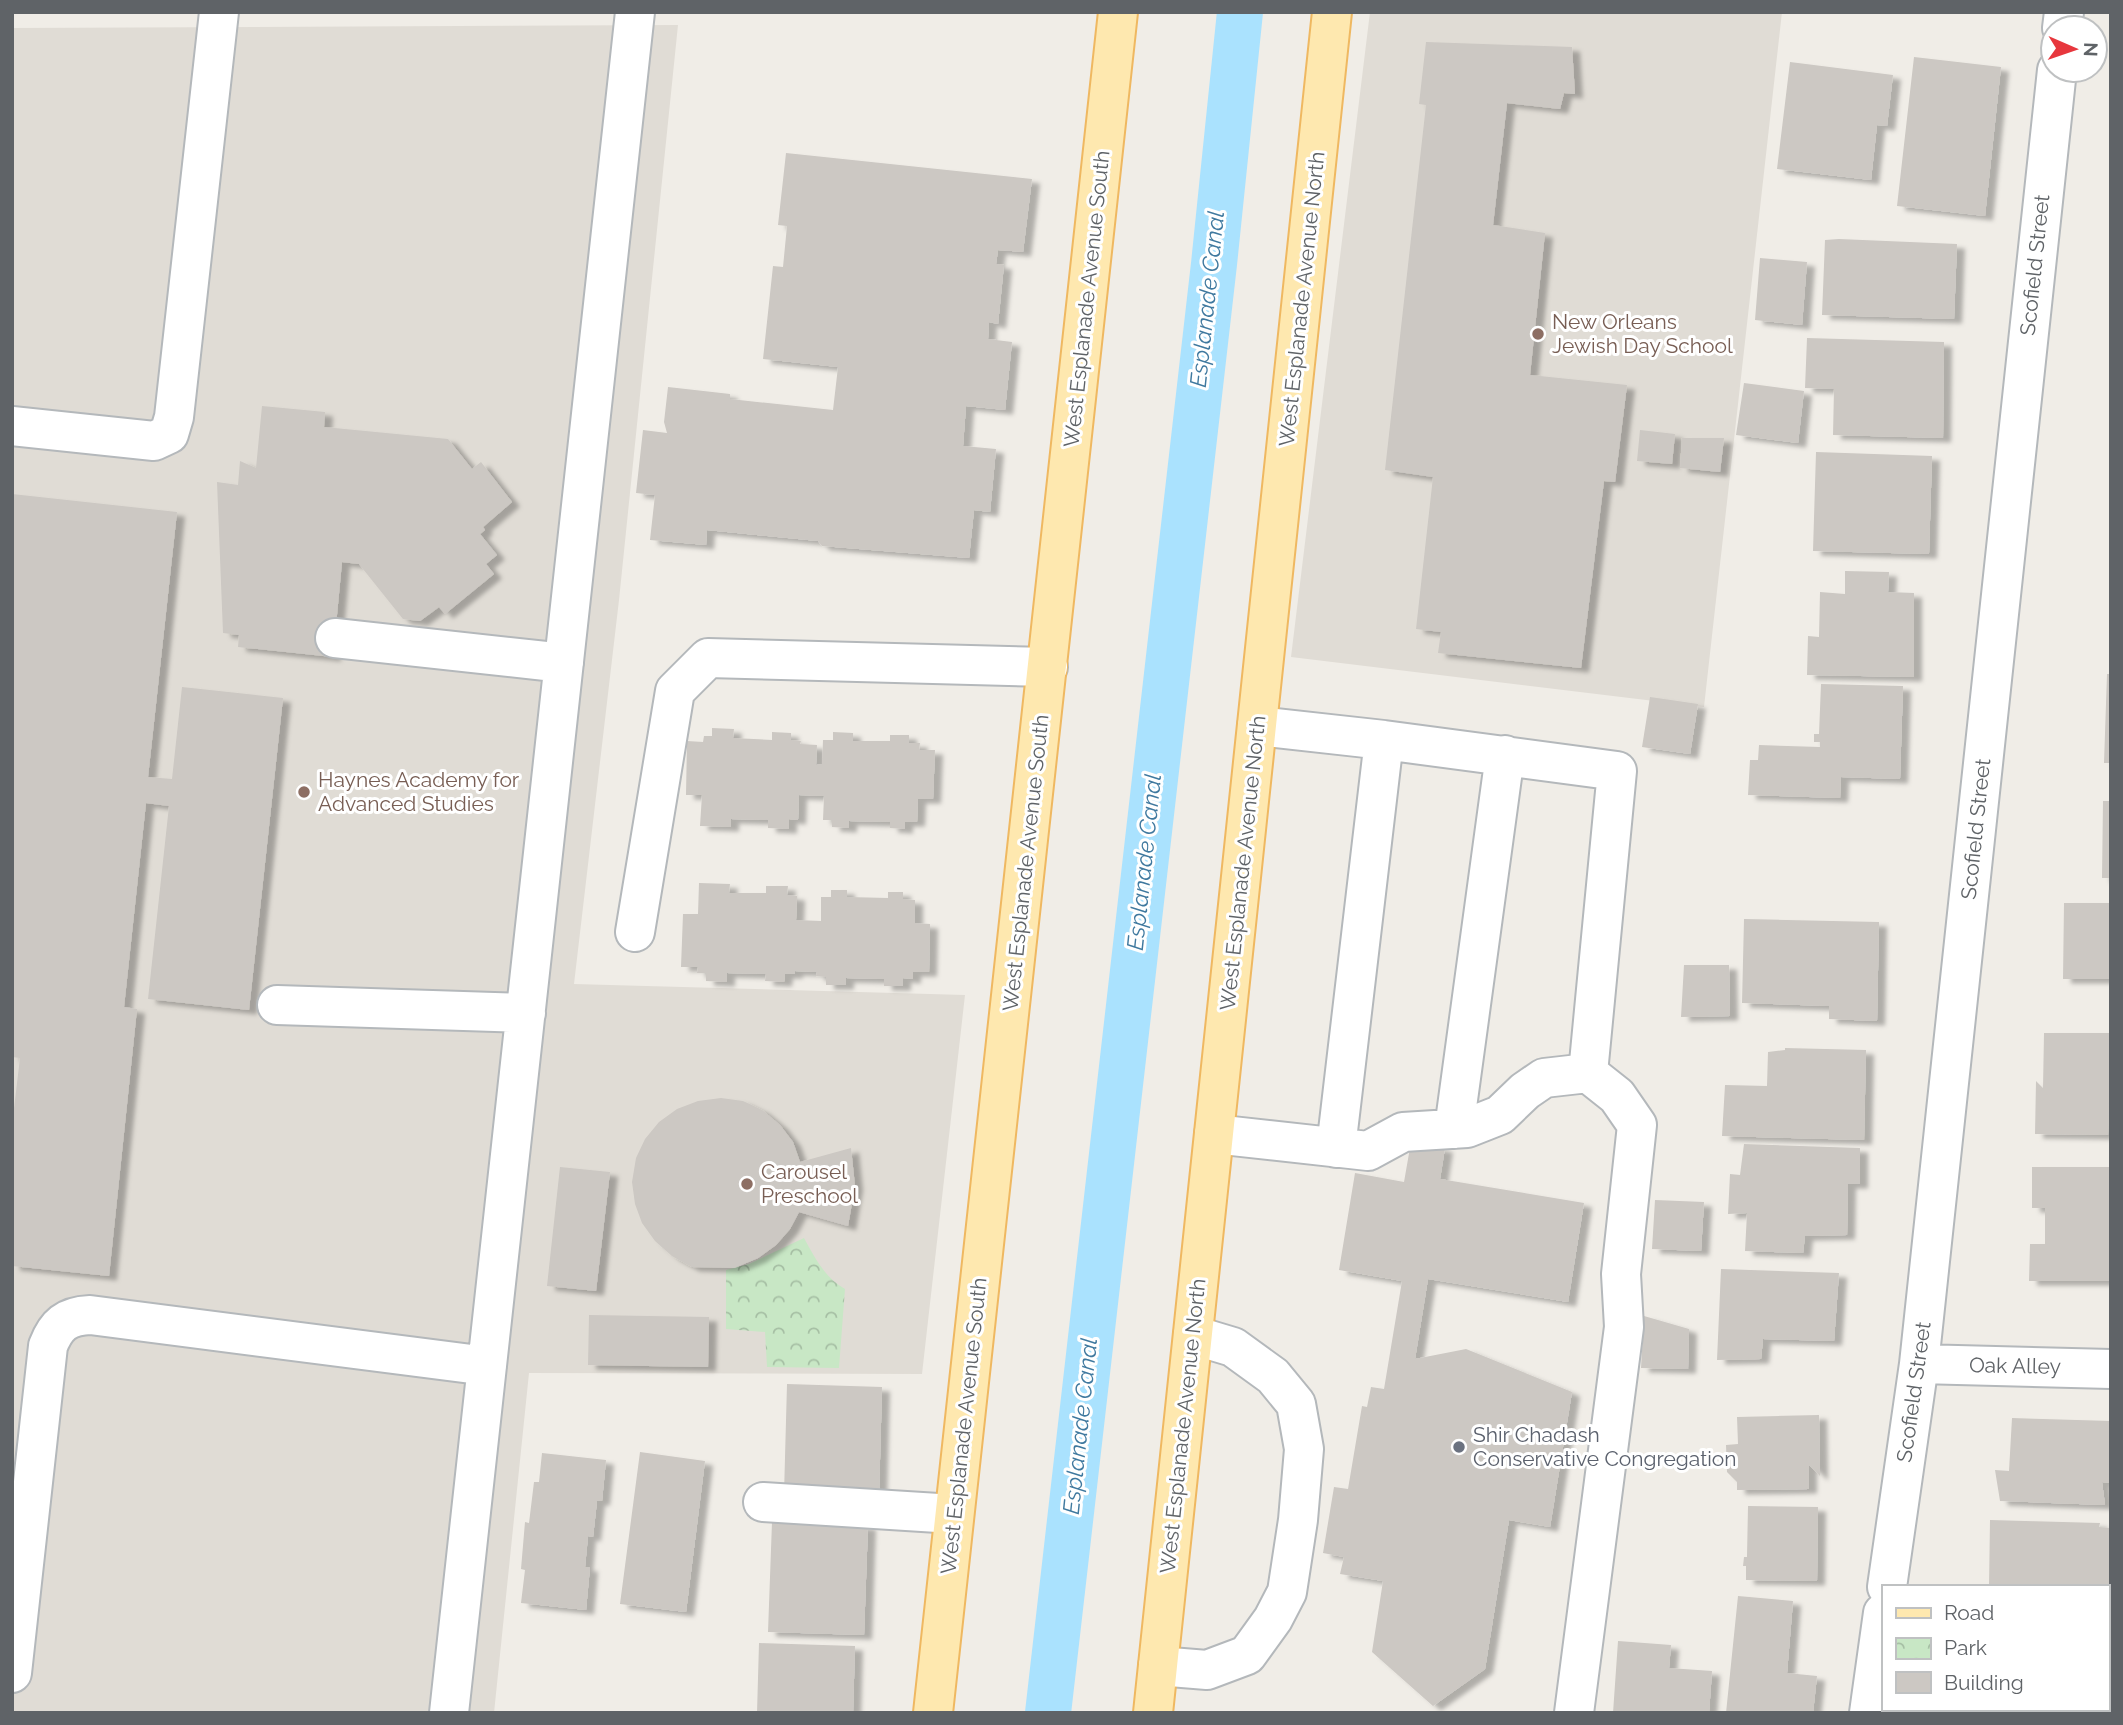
<svg xmlns="http://www.w3.org/2000/svg" width="2123" height="1725" font-family="Raleway,sans-serif">
	<style>
		.education { fill: #e0dcd5 }
		.park { fill: url(#park-crowns) }
		.lines { fill: none; stroke-linecap: round; stroke-linejoin: round }
		.canal { stroke: #aae2fe; stroke-width: 46 }
		.building { fill: #ccc8c3; filter: url(#shadow) }
		.minor-casing { stroke: #b4b8bb; stroke-width: 42 }
		.major-casing { stroke: #efb861; stroke-width: 42 }
		.minor { stroke: #fff; stroke-width: 38 }
		.major { stroke: #fee8af; stroke-width: 38 }
		.education-dot { fill: #8d6e63; stroke: #fff; stroke-width: 2.5 }
		.worship-dot { fill: #6b7280; stroke: #fff; stroke-width: 2.5 }
		.labels { text-anchor: middle; stroke-width: 6; stroke-linejoin: round; paint-order: stroke }
		.street-label { font-size: 21px; fill: #5f6367; stroke: #fff }
		.education-label { font-size: 21px; fill: #785e54; stroke: #fff; text-anchor: start }
		.worship-label { font-size: 21px; fill: #5b616d; stroke: #fff; text-anchor: start }
		.water-label { font-size: 23px; font-style: italic; fill: #3f799f; stroke: #fff }
	</style>
	<defs>
		<pattern id="park-crowns" width="20" height="18" patternUnits="userSpaceOnUse" patternTransform="scale(1.75)"><rect width="20" height="18" fill="#c8e7c5"/><path d="M2 6a3 3 0 1 1 6 0M12 15a3 3 0 1 1 6 0" fill="none" stroke="#a6bfa4"/></pattern>
		<filter id="shadow"><feDropShadow dx="8" dy="4.5" stdDeviation="2" flood-color="#0004"/></filter>
	</defs>
	<rect width="100%" height="100%" fill="#f0ede7"/>
	<path class="education" d="M1370 12H1782L1704 707 1291 657Z
		M678 25 619 600 574 984 965 995 922 1374 529 1373 494 1713H12V28Z"/>
	<path class="park" d="M804 1238C815 1258 825 1278 845 1289L839 1368 767 1367 765 1332 726 1329V1270L749 1264Z"/>
	<g class="lines">
		<path class="canal" d="M1048 1713 1214 264 1240 12"/>
	</g>
	<path class="building" d="M1426 42 1572 47 1575 94 1564 93 1560 109 1507 103 1493 225 1545 233 1530 375 1627 385 1615 482 1604 481 1581 668 1438 653 1441 632 1416 629 1433 477 1385 470 1426 105 1419 104Z
		M1914 57 2001 67 1985 216 1897 206Z
		M1790 62 1893 75 1887 126 1877 125 1871 180 1777 169Z
		M786 153 1032 179 1023 252 998 250 996 264 1004 265 998 324 989 322 988 339 1012 342 1005 410 966 406 963 446 996 449 990 512 974 510 969 558 822 546 818 541 707 530 706 545 650 540 655 495 636 493 643 430 667 433 664 422 668 387 730 394V399L833 410 838 367 763 359 773 266 783 267 787 226 778 225Z
		M1839 239 1957 244 1954 319 1822 315 1825 240Z
		M1760 258 1807 262 1802 325 1755 320Z
		M1807 338 1944 342 1943 438 1833 435 1834 389 1805 388Z
		M1744 383 1804 391 1798 443 1736 435Z
		M262 406 325 412 324 427 448 439 472 469 481 462 512 502 483 527 485 530 480 534 497 555 486 564 494 574 445 614 439 607 420 621 403 619 359 564 342 562 333 657 238 647 239 635 223 633 217 482 238 485 240 461 256 468Z
		M1640 430 1675 434 1672 464 1637 461Z
		M1682 438H1724L1720 472 1680 468Z
		M1816 452 1932 456 1929 554 1813 551Z
		M12 494 177 512 148 777 172 779 182 687 283 698 249 1010 148 999 169 806 146 803 124 1007 137 1009 109 1276 12 1266V1125L20 1058 12 1057Z
		M1845 571 1889 572 1888 592 1914 593V677L1807 675 1808 636 1819 637 1820 592 1845 594Z
		M2107 674H2111V763H2104Z
		M1821 684 1903 686 1900 779 1841 777 1840 798 1748 795 1750 760H1758L1759 745 1820 747V742H1814V734H1819Z
		M1650 697 1698 704 1690 754 1642 747Z
		M712 728 734 729 733 738 772 740V732L791 733V740L801 741 800 744 817 745 816 765 822 764 823 740H833V732L853 733V741H890V735H909V743H920L919 750H935L933 799H918L917 822H905V829L890 828V822L849 821V828L832 827V820H823L824 796 799 795 798 820 789 819V829L768 828V820L731 819V827L700 826 702 795H686L687 741 703 742 704 736H712Z
		M2103 801H2111V878H2102Z
		M699 883 730 884 729 893H766V886H788L787 895 797 896 796 920 821 921V897H831V890H847V897L888 898V892H903V899L915 900V923L930 924 929 972H913V979L903 978V986H884V979L846 978V985H826V977L816 976 817 972 795 971V974H785L784 982 765 981 766 974 727 973V982L706 981V973H697L698 967H681L683 914H698Z
		M2064 903H2111V979H2063Z
		M1744 919 1879 922 1877 1021 1829 1019V1006L1742 1003Z
		M1684 965H1729L1730 1016 1681 1017Z
		M2044 1033H2111L2108 1135 2035 1134 2036 1081 2043 1088Z
		M1785 1048 1866 1050 1864 1140 1722 1136 1725 1085 1767 1086 1768 1052 1785 1050Z
		M721 1098 743 1101 762 1110 780 1125 793 1142 800 1162 851 1148 855 1186 848 1226 799 1212 790 1229 776 1245 758 1258 734 1268 692 1267 672 1256 655 1241 642 1223 635 1204 632 1182 636 1158 645 1139 659 1122 677 1109 698 1101Z
		M1411 1142 1445 1148 1440 1179 1584 1203 1568 1302 1428 1279 1415 1359 1466 1349 1572 1392 1550 1527 1509 1520 1485 1669 1433 1706 1372 1652 1383 1581 1340 1574 1344 1557 1323 1553 1334 1487 1348 1489 1362 1406 1367 1407 1371 1387 1384 1389 1402 1281 1339 1270 1355 1173 1404 1182Z
		M1744 1144 1860 1148V1184H1848L1847 1235 1805 1236 1803 1253 1745 1251 1747 1213 1728 1214 1730 1174 1740 1175Z
		M560 1167 610 1172 596 1291 547 1286Z
		M2032 1167H2111V1281H2029L2030 1244H2045V1208H2032Z
		M1655 1200 1704 1202 1701 1251 1652 1249Z
		M1721 1269 1839 1273 1834 1341 1763 1339 1761 1359 1717 1360Z
		M589 1315 709 1317 708 1367 588 1365Z
		M1644 1316 1689 1329 1688 1369 1641 1368Z
		M787 1384 882 1387 879 1497 784 1494Z
		M1819 1415 1820 1476 1809 1465V1489L1737 1490V1482L1727 1472 1726 1445 1738 1444 1737 1417Z
		M2012 1418 2111 1421V1483L2102 1482 2105 1505 2000 1501 1995 1470 2009 1471Z
		M640 1452 705 1461 686 1612 620 1604Z
		M542 1453 606 1460 602 1501H597L593 1537 588 1536 585 1567H590L586 1610 521 1603 525 1570 521 1569 525 1522 529 1523 534 1482H539Z
		M1748 1506 1818 1507 1817 1581 1746 1580V1566H1743L1744 1557H1747Z
		M1990 1520 2100 1523 2099 1527 2111 1528V1601H2107V1587H1989Z
		M772 1522 868 1525 864 1635 768 1632Z
		M1738 1596 1793 1601 1787 1673 1817 1676 1813 1713H1726Z
		M1618 1641 1671 1645 1669 1668 1712 1671 1709 1713H1613Z
		M759 1643 855 1646 853 1713H757Z
		M2107 1698H2111V1713H2059V1709H2107Z
		M1955 1709H2037V1713H1954Z"/>
	<g class="lines">
		<defs>
			<path id="minor" d="M2062 28 2064 12
				M12 426 154 441 169 434 174 417 219 12
				M335 638 564 663
				M1257 726 1384 740 1617 771 1588 1073
				M635 932 675 691 708 658 1048 667
				M277 1005 526 1013
				M1454 1129 1505 755
				M1214 1134 1368 1151 1403 1132 1467 1128 1500 1115 1525 1091 1544 1078 1588 1073 1617 1096 1637 1125 1621 1274 1624 1327 1574 1713
				M1336 1148 1384 740
				M1919 1364 2111 1369
				M763 1502 954 1514
				M1887 1587 1919 1364 2057 70
				M1158 1666 1207 1670 1247 1655 1273 1619 1287 1592 1298 1520 1304 1449 1296 1404 1273 1376 1233 1347 1193 1335
				M12 1673 48 1346C56 1325 66 1316 90 1315L487 1366
				M449 1713 635 12
				M1869 1713 1883 1613"/>
			<path id="major" d="M933 1713 1118 12
				M1153 1713 1332 12"/>
		</defs>
		<use href="#minor" class="minor-casing"/>
		<use href="#major" class="major-casing"/>
		<use href="#minor" class="minor"/>
		<use href="#major" class="major"/>
	</g>
	<g class="education-dot">
		<circle cx="1538" cy="334" r="7"/>
		<circle cx="304" cy="792" r="7"/>
		<circle cx="747" cy="1184" r="7"/>
	</g>
	<circle class="worship-dot" cx="1459" cy="1447" r="7"/>
	<g class="labels">
		<g class="street-label">
			<text transform="translate(2035 265) rotate(-84)" y="7">Scofield Street</text>
			<text transform="translate(1087 299) rotate(-84)" y="7">West Esplanade Avenue South</text>
			<text transform="translate(1302 299) rotate(-84)" y="7">West Esplanade Avenue North</text>
			<text transform="translate(1976 829) rotate(-84)" y="7">Scofield Street</text>
			<text transform="translate(1026 863) rotate(-84)" y="7">West Esplanade Avenue South</text>
			<text transform="translate(1243 863) rotate(-84)" y="7">West Esplanade Avenue North</text>
			<text transform="translate(2015 1366) rotate(1)" y="7">Oak Alley</text>
			<text transform="translate(1914 1392) rotate(-82)" y="7">Scofield Street</text>
			<text transform="translate(964 1426) rotate(-84)" y="7">West Esplanade Avenue South</text>
			<text transform="translate(1183 1426) rotate(-84)" y="7">West Esplanade Avenue North</text>
		</g>
		<g class="education-label">
			<text x="1552" y="329">New Orleans<tspan x="1552" dy="24">Jewish Day School</tspan></text>
			<text x="318" y="787">Haynes Academy for<tspan x="318" dy="24">Advanced Studies</tspan></text>
			<text x="761" y="1179">Carousel<tspan x="761" dy="24">Preschool</tspan></text>
		</g>
		<g class="worship-label">
			<text x="1473" y="1442">Shir Chadash<tspan x="1473" dy="24">Conservative Congregation</tspan></text>
		</g>
		<g class="water-label">
			<text transform="translate(1207 299) rotate(-84)" y="8">Esplanade Canal</text>
			<text transform="translate(1144 862) rotate(-84)" y="8">Esplanade Canal</text>
			<text transform="translate(1080 1426) rotate(-84)" y="8">Esplanade Canal</text>
		</g>
	</g>
	<rect width="2123" height="1725" fill="none" stroke="#5f6367" stroke-width="28"/>
	<rect x="1882" y="1585" width="228" height="126" fill="#ffffff" stroke="#bfc1c2" stroke-width="2"/>
	<rect x="1896" y="1608" width="35" height="10" fill="#fee8af" stroke="#bfc1c2" stroke-width="2"/>
	<text x="1944" y="1620" font-size="21" fill="#5f6367">Road</text>
	<rect x="1896" y="1638" width="35" height="21" fill="url(#park-crowns)" stroke="#bfc1c2" stroke-width="2"/>
	<text x="1944" y="1655" font-size="21" fill="#5f6367">Park</text>
	<rect x="1896" y="1672" width="35" height="21" fill="#ccc8c3" stroke="#bfc1c2" stroke-width="2"/>
	<text x="1944" y="1690" font-size="21" fill="#5f6367">Building</text>
	<g transform="translate(2074 49) rotate(92)"><circle r="33" fill="#ffffff" stroke="#bfc1c2" stroke-width="2"/>
	<path d="M0-5L12 26L0 18L-12 26Z" fill="#e7373d"/>
	<text y="-10" font-size="19" font-weight="bold" text-anchor="middle" fill="#5f6367">N</text>
	</g>
</svg>
